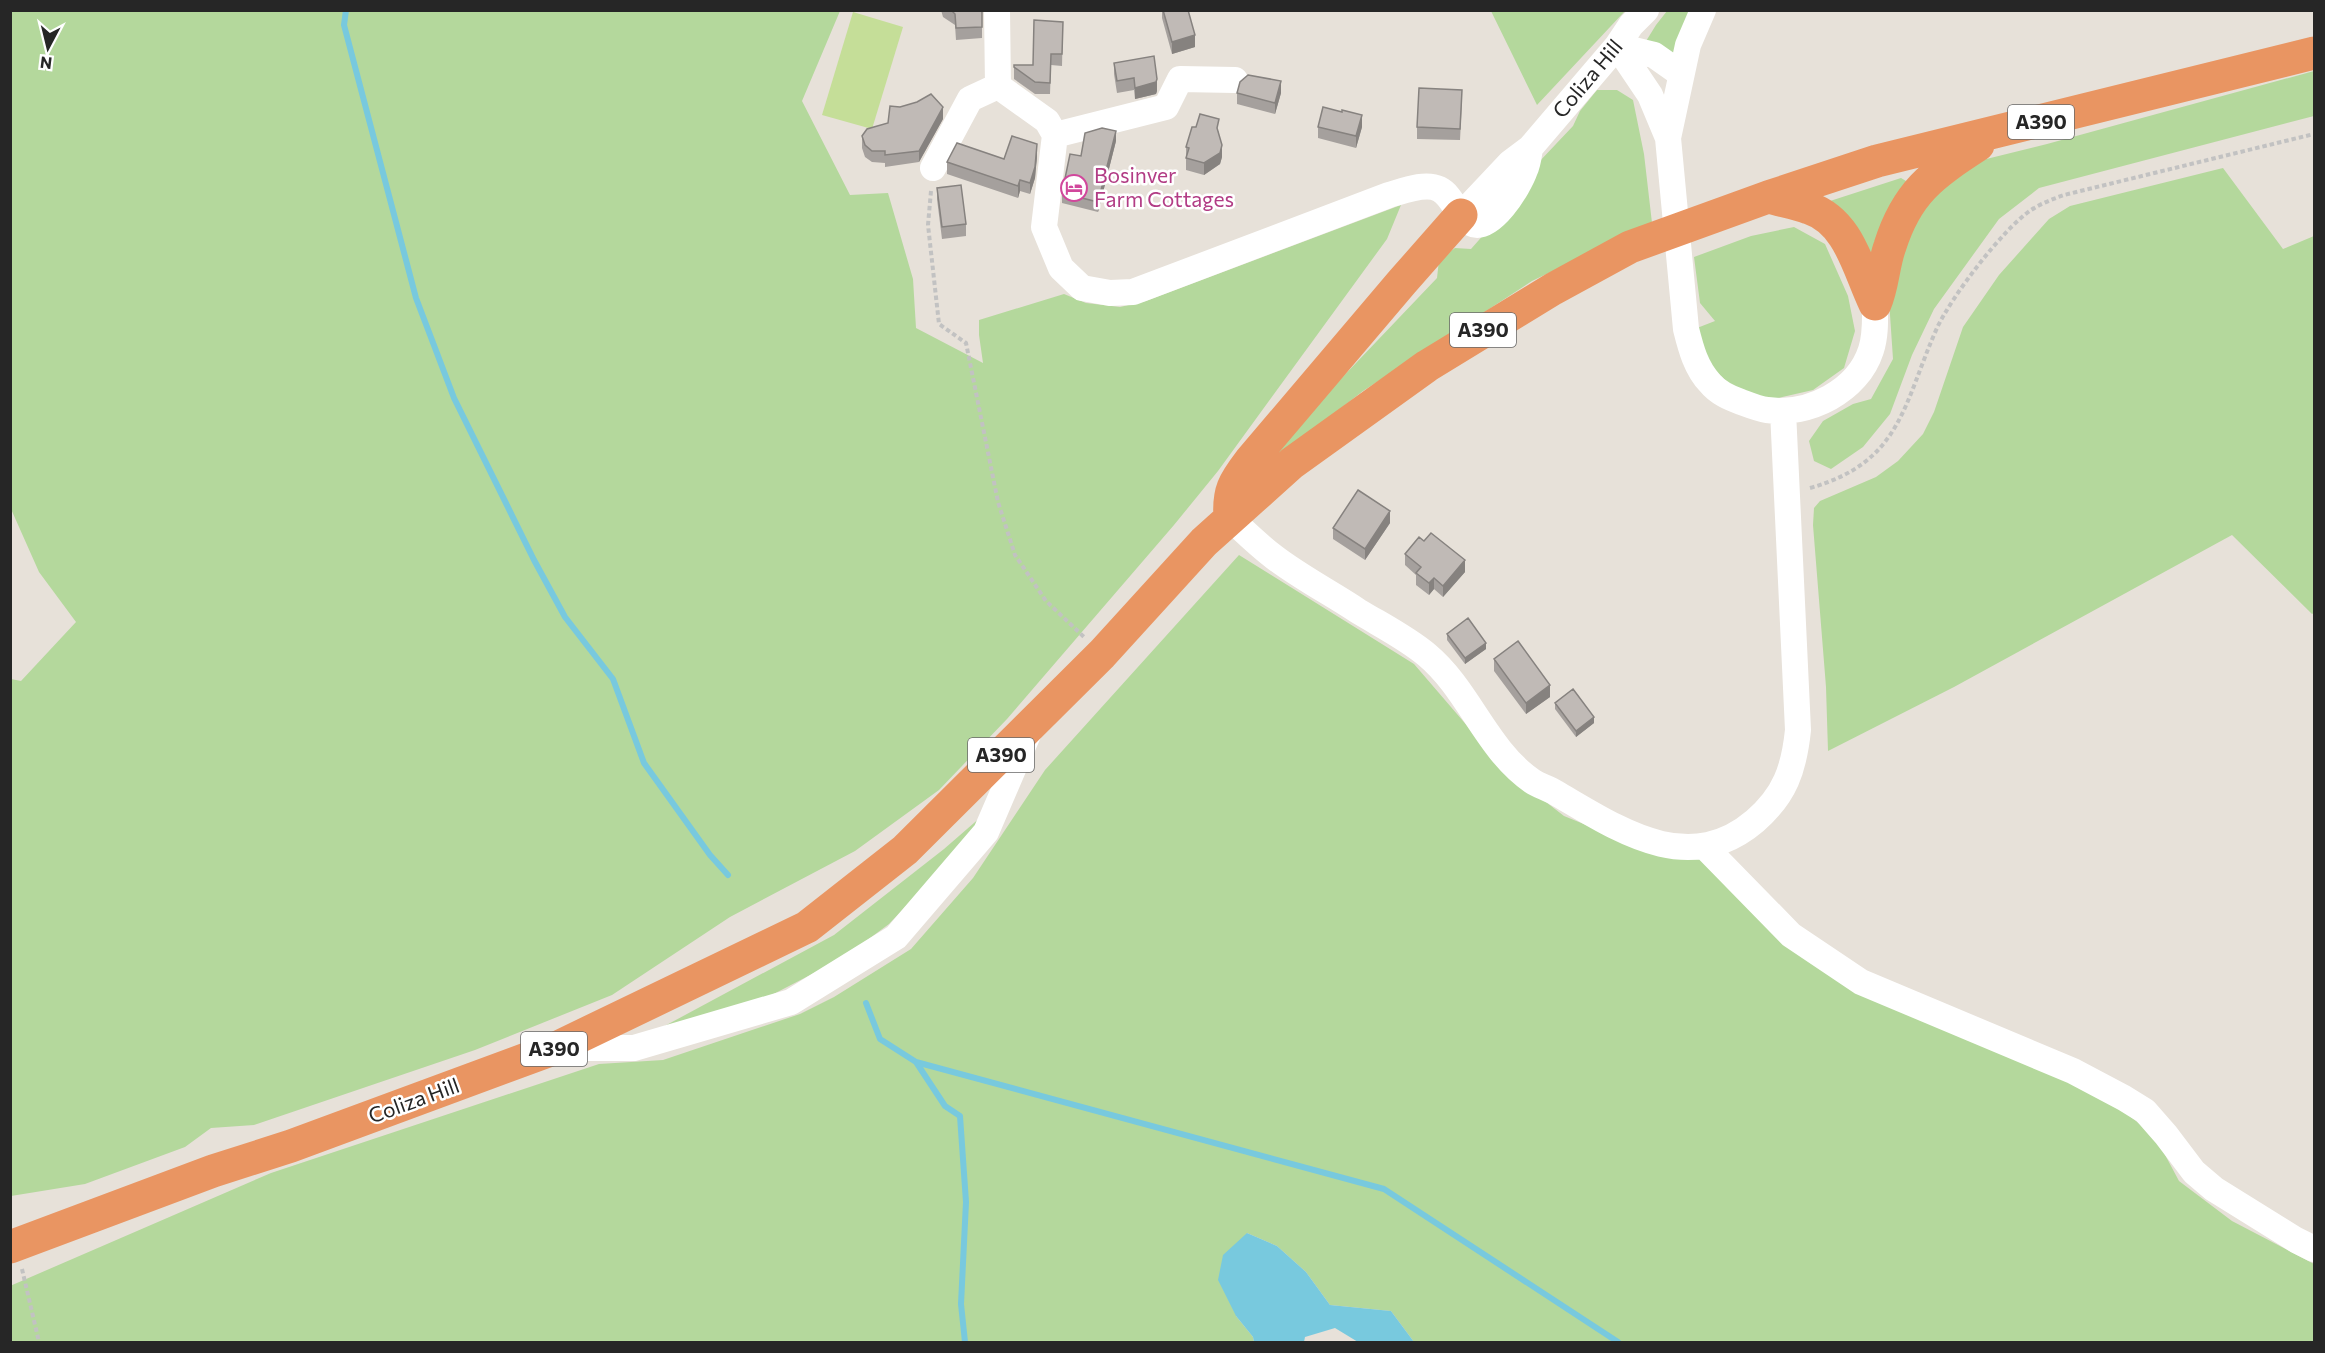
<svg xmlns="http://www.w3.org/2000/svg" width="2325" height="1353" font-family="Commissioner,sans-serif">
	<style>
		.green { fill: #b4d89c }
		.pitch { fill: #c5de98 }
		.water { fill: #78c9de }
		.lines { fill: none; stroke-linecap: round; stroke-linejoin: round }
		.stream { stroke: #78c9de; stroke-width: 6 }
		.path { stroke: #c2c2c2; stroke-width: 4; stroke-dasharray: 4.5 3; stroke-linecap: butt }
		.minor { stroke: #fff; stroke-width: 26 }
		.highway { stroke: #e99562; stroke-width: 33 }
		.wall { fill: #a5a09d }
		.shaded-wall { fill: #86827f }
		.building { fill: #c0bab6; stroke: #86827f; stroke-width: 1.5 }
		.labels { text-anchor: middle; stroke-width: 5; stroke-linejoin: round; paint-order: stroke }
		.shield { fill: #fff; stroke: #676767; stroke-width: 1.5 }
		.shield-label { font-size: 20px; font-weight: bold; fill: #262626 }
		.street-label { font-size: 21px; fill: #262626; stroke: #fff }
		.hotel-label { font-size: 21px; fill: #b23c85; stroke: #fff; text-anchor: start }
	</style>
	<rect width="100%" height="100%" fill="#e7e1d9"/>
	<path class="green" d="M10 11H840L802 101 850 195 888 193 913 279 916 328 983 363 979 335V320L1064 294 1086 303 1120 307 1146 301 1401 205 1387 239 1218 471 1174 525 1007 719 939 790 855 851 730 917 612 995 475 1050 254 1125 211 1128 185 1147 85 1184 11 1196V679L21 681 76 622 39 572 11 509Z
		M1491 11H1625L1537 105Z
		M1667 11H1694L1672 62 1643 46 1656 25Z
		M2314 71V116L2039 188 1999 219 1934 309 1912 355 1890 414 1863 447 1831 469 1814 461 1809 441 1823 421 1853 404 1871 399 1893 359 1889 300 1900 232 1962 165 2047 144Z
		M1597 90H1617L1633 100 1644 154 1652 223 1532 281 1363 391 1255 475 1254 470 1437 278 1439 260 1455 248 1471 249 1486 232 1538 163 1573 126 1580 111Z
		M2223 168 2283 249 2314 236V613L2312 614 2232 535 1954 687 1828 751 1826 687 1813 525 1814 508 1820 501 1876 477 1898 461 1923 434 1934 412 1963 327 1999 275 2049 219 2070 206Z
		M1901 178 1906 181 1877 262 1827 202Z
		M1794 227 1825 244 1848 296 1855 331 1844 368 1813 390 1774 399 1737 391 1706 362 1697 328 1715 321 1700 303 1694 257 1751 236Z
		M1239 555 1414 664 1506 771 1564 816 1633 844 1701 857 1767 925 2122 1110 2155 1136 2179 1181 2232 1221 2314 1264V1342H1414L1391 1311 1330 1305 1306 1272 1277 1246 1247 1233 1236 1316 1253 1337 1254 1342H11L10 1286 271 1173 599 1064 663 1060 800 1014 834 997 911 949 973 878 1045 770Z
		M982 816 978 830 889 924 843 958 760 1001 646 1036 834 935 944 849Z"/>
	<path class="pitch" d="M853 12 903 27 872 129 822 115Z"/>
	<path class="water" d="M1247 1233 1277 1246 1306 1272 1330 1305 1391 1311 1414 1342H1358L1335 1328 1305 1337 1304 1342H1254L1253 1337 1236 1316 1218 1280 1223 1255Z"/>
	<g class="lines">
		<path class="stream" d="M346 10 344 25 416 298 454 398 534 560 565 617 613 679 644 763 710 855 728 875
			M866 1003 880 1039 916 1062 945 1106 960 1116 966 1202 961 1304 965 1342
			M916 1062 1384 1189 1618 1342"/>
		<path class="path" d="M931 191 928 225 939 324 966 343 998 502 1015 555 1046 601 1084 637
			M1810 488C1902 462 1903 404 1937 328 1952 296 2002 230 2031 210 2042 203 2053 199 2064 195L2314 134
			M22 1269 39 1342"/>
		<path class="minor" d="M997 10 998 86 1047 121 1055 135
			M1617 46 1650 95 1668 138 1686 329C1691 349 1696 368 1710 383 1718 393 1730 398 1741 402 1749 405 1759 409 1767 410 1809 416 1858 391 1871 350 1876 335 1875 319 1875 304
			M1617 46 1654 55 1681 74
			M1235 80 1180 79 1166 107 1055 135 1044 227 1061 268 1082 288 1110 293 1133 292 1389 195C1403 191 1425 182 1439 189 1453 196 1456 215 1470 223 1491 234 1519 187 1525 170 1528 164 1529 155 1530 148
			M1668 138 1688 45 1703 10
			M933 168 970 99 998 86
			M1461 215 1510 163 1530 148 1617 46 1631 25 1646 10
			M1230 518C1244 531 1258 545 1274 557 1300 577 1331 593 1358 611 1381 625 1407 638 1427 655 1469 690 1486 749 1532 781 1539 786 1548 788 1556 793 1618 829 1688 878 1755 821 1785 795 1794 769 1798 730L1783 411
			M1705 847 1791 935 1861 982 2073 1071 2124 1098 2145 1111 2166 1135 2194 1172 2214 1189 2296 1240 2314 1249
			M560 1048H634L791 1002 896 937 986 832 1029 732"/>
		<path class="highway" d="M1768 197C1782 201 1796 203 1809 208 1850 222 1858 269 1875 304
			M1875 304C1883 286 1883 265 1890 246 1907 192 1932 175 1978 145
			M1230 518C1228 491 1234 482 1250 461L1402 282 1461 215
			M10 1247 213 1171 291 1146 556 1048 807 927 905 850 1102 654 1204 542 1292 463 1427 366 1553 289 1630 247 1768 197 1877 161 2314 53"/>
	</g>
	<path class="wall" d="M941 10H982V38L956 40 955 25 943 17Z
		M1162 10H1188L1195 47 1172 54 1162 18Z
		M1063 22 1062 66 1051 65 1050 94H1035L1014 79V65H1033Z
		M1114 63 1157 91 1156 94 1135 99 1134 90 1117 93 1114 74Z
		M1237 93H1281L1275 114 1237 104Z
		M1462 101 1460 140 1417 139V127Z
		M943 119 919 162 885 167V163L872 162 865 157 862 148V136Z
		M1318 127H1362L1356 148 1318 138Z
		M1219 131 1218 133 1222 157 1220 164 1204 175 1186 170V147Z
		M1116 141 1098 212 1062 203V193L1081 156Z
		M1037 156 1035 178 1030 194 1020 191 1018 198 947 174V162L1004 159Z
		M937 188 966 224V236L942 239 937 199Z
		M1390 523 1365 560 1333 539V528Z
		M1424 541 1465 572 1443 597 1434 589 1429 595 1416 585V575L1405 565V554Z
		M1447 634 1486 649 1465 664 1447 640Z
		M1494 659 1550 697 1526 714 1494 671Z
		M1555 703 1594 723 1576 737 1555 709Z"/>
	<path class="shaded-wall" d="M1195 35V47L1172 54V42Z
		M1157 79V91L1156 94 1135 99V88Z
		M1281 81V93L1275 114V103Z
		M943 107V119L919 162V151Z
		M1362 115V127L1356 148V136Z
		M1116 131V141L1098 212V202Z
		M1037 144V156L1035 178 1030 194V183Z
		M1222 145V157L1220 164 1204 175V163Z
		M1020 180V191L1018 198V186Z
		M1390 511V523L1365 560V549Z
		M1465 560V572L1443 597V586Z
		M1434 578V589L1429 595V583Z
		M1486 643V649L1465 664V658Z
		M1550 685V697L1526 714V703Z
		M1594 717V723L1576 737V731Z"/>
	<path class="building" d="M951 10H982V27L956 28 955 14Z
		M1163 10H1188L1195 35 1172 42Z
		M1034 20 1063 22 1062 54H1051L1050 83 1035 82 1014 67V65H1033Z
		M1154 56 1157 79 1156 82 1135 88 1134 78 1117 81 1114 63Z
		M1248 75 1281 81 1275 103 1237 93 1240 82Z
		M1419 88 1462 90 1460 129 1417 127Z
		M931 94 943 107 919 151 885 155V151H872L865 145 862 136 867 129 888 123 890 106 900 107 917 102Z
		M1323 107 1342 112V110L1362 115 1356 136 1318 127Z
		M1200 114 1219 119 1217 128 1222 145 1220 153 1204 163 1186 158 1189 148 1186 147 1192 127H1196Z
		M1102 128 1116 131 1098 202 1062 193 1070 154 1081 156 1085 133Z
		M1012 136 1037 144 1035 167 1030 183 1020 180 1018 186 947 162 957 143 1004 159Z
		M961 185 966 224 942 227 937 188Z
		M1358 490 1390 511 1365 549 1333 528Z
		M1431 533 1465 560 1443 586 1434 578 1429 583 1416 573 1421 567 1405 554 1419 537 1424 541Z
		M1468 618 1486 643 1465 658 1447 634Z
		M1518 641 1550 685 1526 703 1494 659Z
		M1573 689 1594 717 1576 731 1555 703Z"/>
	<defs>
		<symbol id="hotel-ring" viewBox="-11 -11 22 22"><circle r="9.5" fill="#fff" stroke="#d1479c" stroke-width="1.5"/><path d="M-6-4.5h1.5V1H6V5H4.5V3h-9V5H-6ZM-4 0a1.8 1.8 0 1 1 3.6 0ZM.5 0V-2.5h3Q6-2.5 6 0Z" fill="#d1479c"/></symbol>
	</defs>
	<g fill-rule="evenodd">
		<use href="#hotel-ring" x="1059" y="173" width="30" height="30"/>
	</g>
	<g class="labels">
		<g class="shield">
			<rect x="2008" y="105" width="66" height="34" rx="4.5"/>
			<rect x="1450" y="313" width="66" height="34" rx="4.5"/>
			<rect x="968" y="738" width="66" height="34" rx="4.5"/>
			<rect x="521" y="1032" width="66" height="34" rx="4.5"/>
		</g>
		<g class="shield-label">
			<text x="2041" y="129">A390</text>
			<text x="1483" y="337">A390</text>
			<text x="1001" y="762">A390</text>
			<text x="554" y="1056">A390</text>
		</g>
		<g class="street-label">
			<text transform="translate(1588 79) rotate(-50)" y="7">Coliza Hill</text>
			<text transform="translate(414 1101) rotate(-20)" y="7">Coliza Hill</text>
		</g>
		<g class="hotel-label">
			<text x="1094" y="183">Bosinver<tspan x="1094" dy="24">Farm Cottages</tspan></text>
		</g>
	</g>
	<rect width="2325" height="1353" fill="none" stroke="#262626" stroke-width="24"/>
	<g transform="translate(48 48) rotate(187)" stroke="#ffffff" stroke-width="4.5" paint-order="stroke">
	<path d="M0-4.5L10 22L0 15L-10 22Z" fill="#262626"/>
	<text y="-9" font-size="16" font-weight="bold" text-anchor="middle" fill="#262626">N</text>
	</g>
</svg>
